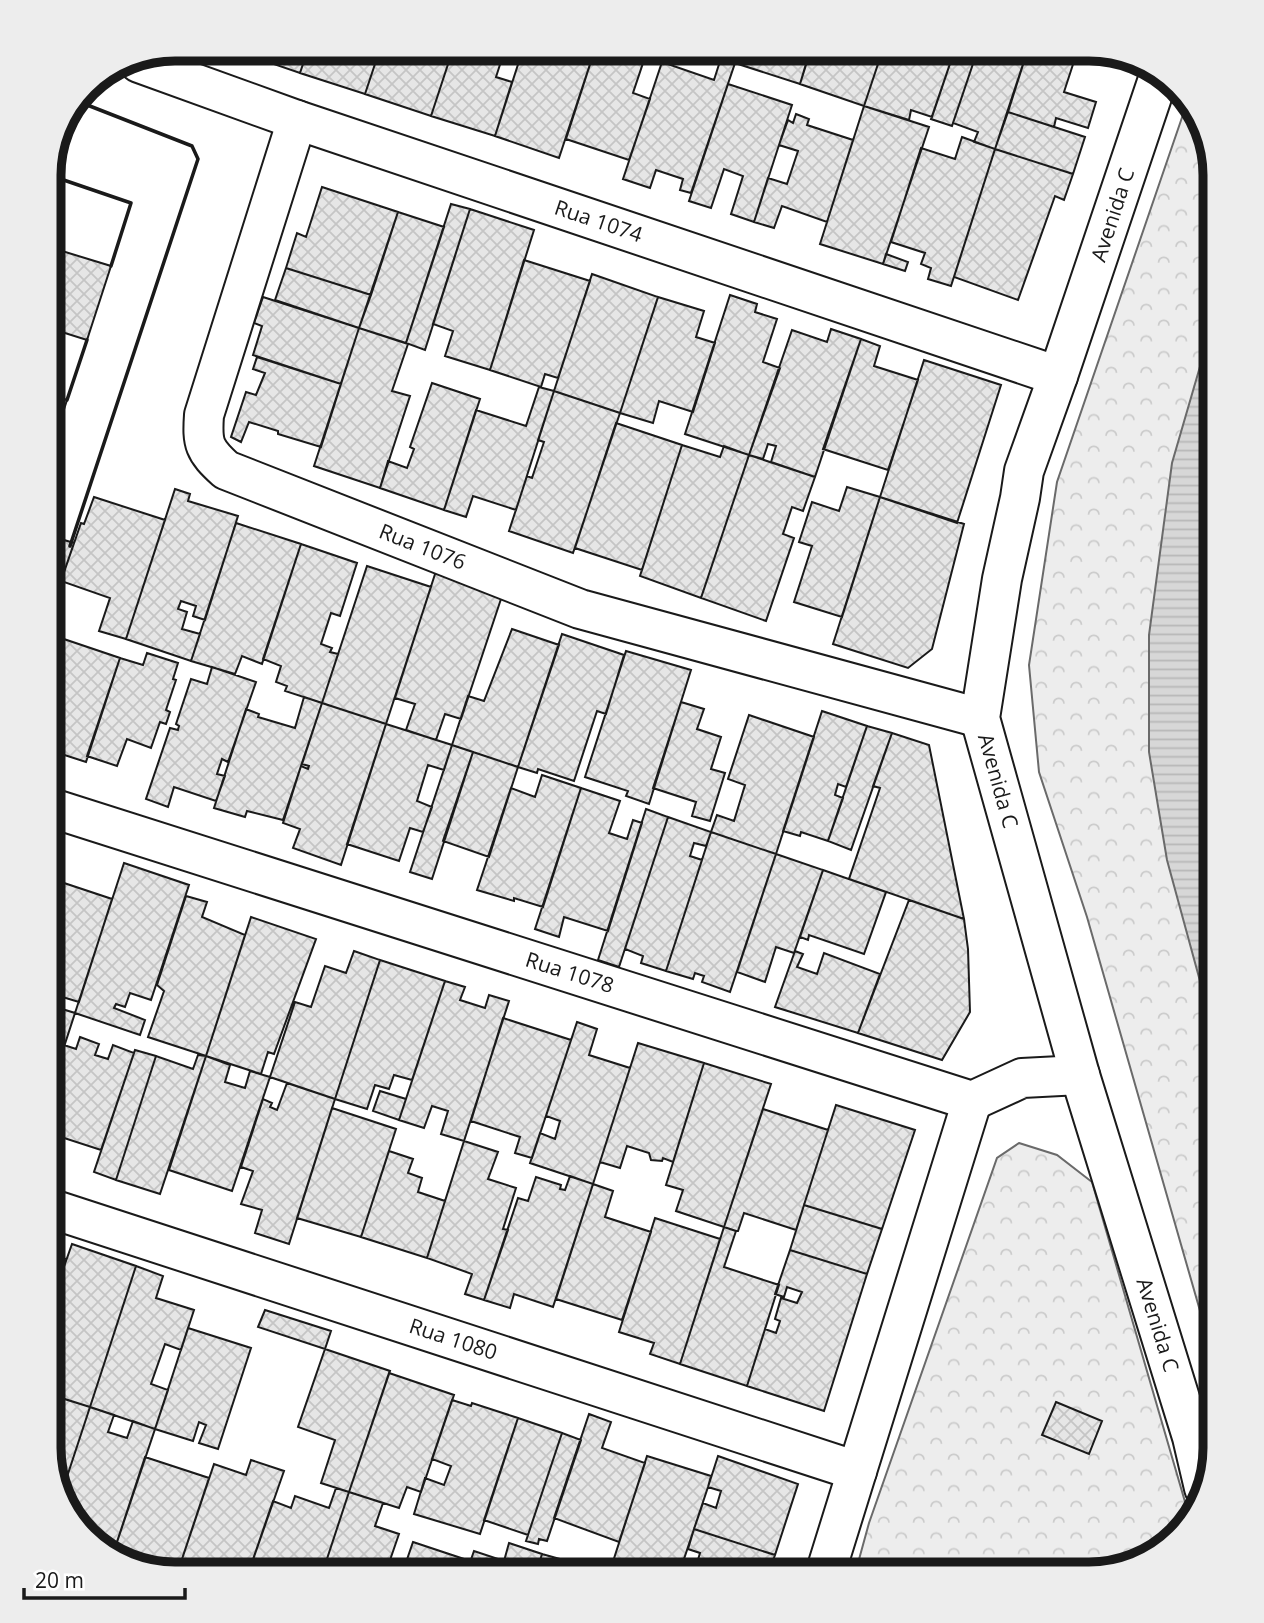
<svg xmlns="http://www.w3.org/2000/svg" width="1264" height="1623" font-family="'Open Sans',sans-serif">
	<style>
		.park { fill: url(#park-crowns); stroke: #6a6a6a; stroke-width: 2 }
		.water { fill: url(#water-rules); stroke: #6a6a6a; stroke-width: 2 }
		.building { fill: url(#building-cross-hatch); stroke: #1a1a1a; stroke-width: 2 }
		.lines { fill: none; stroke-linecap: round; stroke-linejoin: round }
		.minor-casing { stroke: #1a1a1a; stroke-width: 42 }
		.tertiary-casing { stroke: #1a1a1a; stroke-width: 42 }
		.minor { stroke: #fff; stroke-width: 38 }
		.tertiary { stroke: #fff; stroke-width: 38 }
		.wall { stroke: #1a1a1a; stroke-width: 3.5 }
		.labels { text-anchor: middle; stroke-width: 5; stroke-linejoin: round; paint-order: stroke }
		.street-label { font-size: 21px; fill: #1a1a1a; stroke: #fff }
		.rim { fill: none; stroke: #1a1a1a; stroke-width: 9 }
	</style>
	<defs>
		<pattern id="park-crowns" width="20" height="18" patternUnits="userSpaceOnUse" patternTransform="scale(1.75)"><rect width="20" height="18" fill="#ededed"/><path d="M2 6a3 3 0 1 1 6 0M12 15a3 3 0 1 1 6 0" fill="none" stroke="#cbcbcb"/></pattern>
		<pattern id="water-rules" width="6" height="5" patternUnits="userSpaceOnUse" patternTransform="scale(1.75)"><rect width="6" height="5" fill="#d7d7d7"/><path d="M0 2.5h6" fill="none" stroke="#b8b8b8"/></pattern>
		<pattern id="building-cross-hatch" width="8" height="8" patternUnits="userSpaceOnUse" patternTransform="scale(1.75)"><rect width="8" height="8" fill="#e6e6e6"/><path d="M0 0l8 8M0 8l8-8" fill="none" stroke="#c5c5c5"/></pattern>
	</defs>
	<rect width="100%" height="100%" fill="#fff"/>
	<path class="park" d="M1188 100 1194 106 1215 175V1363L1087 917 1039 772 1029 665 1057 482Z
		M1019 1143 1057 1155 1092 1182 1190 1519 1158 1553 1089 1574H855L869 1523 997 1158Z"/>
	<path class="water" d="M1215 315V1036L1167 860 1149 752V635L1172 463Z"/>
	<path class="building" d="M236 49H308L300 73 236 51Z
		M308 49H380L365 94 300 73Z
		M380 49H453L431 116 365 94Z
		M453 49H505L496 77 512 82 495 136 431 116Z
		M523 49H595L559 158 495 136Z
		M595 49H612L644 60 633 93 650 99 629 160 566 139Z
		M693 49H740L735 63Z
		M740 49H811L800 84 735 63Z
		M833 49H883L864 106 800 84 808 57 828 64Z
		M883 49H955L932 117 911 110 909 120 864 106Z
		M955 49H978L952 126 931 119Z
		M978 49H1028L995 149 974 142 978 132 953 123Z
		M1028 49H1078L1064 92 1096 102 1088 128 1056 118 1054 127 1008 112Z
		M721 58 735 63 691 193 680 190 683 179 656 170 650 188 623 179 662 62 714 80Z
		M728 84 792 105 754 222 731 214 743 176 724 169 711 208 689 201Z
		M864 106 929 127 883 264 820 244Z
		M1008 112 1085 137 1073 174 995 149Z
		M796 114 809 119 807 125 853 140 827 222 782 206 774 228 754 222 768 178 787 184 798 151 779 145 788 120 793 123Z
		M962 137 995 149 951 286 928 279 931 268 921 264 925 253 891 242 921 148 955 159Z
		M995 149 1073 174 1064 200 1055 196 1018 300 954 277Z
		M322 187 398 212 371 295 286 268 297 233 306 237Z
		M451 204 470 209 425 350 406 343Z
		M470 209 534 230 490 370 445 356 453 331 433 324Z
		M398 212 444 227 406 343 359 328Z
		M49 247 111 266 87 340 49 328Z
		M886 254 908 262 905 271 883 264Z
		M524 260 590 281 558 378 545 374 541 387 490 370Z
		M286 268 371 295 359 328 275 300Z
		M592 274 658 297 620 413 554 391Z
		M730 295 757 304 755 312 777 319 763 362 780 368 749 455 685 434Z
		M263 297 359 328 341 384 253 355 262 326 254 323Z
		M658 297 704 311 696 337 715 343 693 412 659 401 653 423 620 413Z
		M359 328 408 344 392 391 410 396 380 488 314 466Z
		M831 329 861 339 815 477 771 462 776 446 768 444 763 459 749 455 792 330 827 342Z
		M861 339 880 346 874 366 918 380 888 470 823 449Z
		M257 357 341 384 321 447 278 434V431L249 422 241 442 231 437 246 392 256 395 265 373 253 369Z
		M924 360 1001 385 957 523 880 497Z
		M432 383 480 399 444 510 380 488 388 461 407 468 414 449 410 447Z
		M539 387 554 391 516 510 473 496 466 517 444 510 476 410 526 426Z
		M554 391 620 413 573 553 509 531 527 476 532 478 544 442 538 440Z
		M49 394 67 400 49 457Z
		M616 423 682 445 642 570 575 548Z
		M682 445 720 457 724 446 749 455 701 598 640 576Z
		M749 455 815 477 803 511 792 507 783 534 794 538 766 621 701 598Z
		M847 487 880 497 842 617 794 602 812 546 799 542 812 502 839 511Z
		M175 489 190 494 188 501 238 516 205 620 193 616 196 606 181 601 178 609 187 612 182 629 200 634 191 661 126 639Z
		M94 497 165 520 126 639 99 631 110 598 61 581 81 523 84 524Z
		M880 497 964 524 932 649 908 668 833 644Z
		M236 523 301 544 262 664 242 656 235 674 191 661Z
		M49 535 50 538 53 539 54 537 74 543 63 575 49 570Z
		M301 544 357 563 340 616 331 613 321 644 332 648 330 652 338 654 322 703 285 691 287 686 276 682 281 666 263 659Z
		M367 566 431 587 386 724 322 703Z
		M436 571 503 593 461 719 445 714 436 740 406 730 415 704 395 698Z
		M512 629 559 645 518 767 452 745 468 696 484 701Z
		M49 634 120 658 86 762 49 750Z
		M562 634 624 655 606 714 597 711 574 781 538 769 537 773 518 767Z
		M626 651 691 670 649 804 626 796 628 791 585 777Z
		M147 653 178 663 173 679 176 680 166 710 170 712 166 724 160 722 151 748 127 739 117 766 87 756 120 658 143 665Z
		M212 667 256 682 228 762 222 759 217 774 225 776 216 801 174 787 168 807 146 799 170 728 178 730 179 726 176 724 191 679 207 684Z
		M304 697 322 703 283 820 247 811 245 817 214 808 246 709 259 714 258 717 295 728Z
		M681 702 704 709 697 729 721 737 711 769 725 773 710 821 692 816 696 802 653 788Z
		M322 703 386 724 341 865 293 848 300 829 283 823 301 766 308 769 309 766 302 764Z
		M822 711 867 726 846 787 838 784 835 795 843 798 828 841 801 832 800 836 783 831Z
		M749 715 814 737 776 854 711 832 717 815 734 821 745 785 728 779Z
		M386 724 452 745 444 770 428 765 417 801 432 807 423 832 410 828 399 861 347 844Z
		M867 726 892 733 851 850 828 841Z
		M892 733 929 745 964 919 849 879 880 788 873 786Z
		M452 745 473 752 432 879 410 872Z
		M473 752 518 767 489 857 443 841Z
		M542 775 581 788 543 907 514 898V901L477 890 511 788 535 797Z
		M581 788 620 801 609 833 627 839 633 820 642 823 608 931 564 917 559 937 535 929Z
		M646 809 668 817 619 967 598 960Z
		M668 817 711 832 706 846 694 843 690 856 702 860 666 971 641 963 643 956 625 949Z
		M711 832 776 854 730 992 702 982 704 976 695 973 693 979 666 971Z
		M776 854 823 870 794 953 776 947 765 982 737 972Z
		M124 863 189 885 151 1000 130 993 125 1007 116 1004 114 1008 145 1020 140 1035 75 1013Z
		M823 870 886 892 864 954 809 935 808 940 800 937Z
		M49 878 112 899 79 1002 49 993Z
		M186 896 207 902 202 917 245 935 206 1056 148 1037 164 991 157 985Z
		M909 900 964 919 968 949 970 1012 942 1060 858 1033Z
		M251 917 316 939 274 1054 268 1052 261 1074 206 1056Z
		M354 951 380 960 335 1099 270 1077 295 1002 311 1007 325 966 346 973Z
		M795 951 803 954 797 967 817 974 824 953 880 974 858 1033 775 1007Z
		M380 960 445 981 412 1080 394 1075 389 1089 375 1085 367 1109 335 1099Z
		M445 981 465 987 460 1000 485 1008 489 995 509 1001 464 1141 441 1134 448 1111 432 1106 424 1128 399 1120Z
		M49 1005 75 1013 49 1093Z
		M503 1018 571 1040 532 1158 515 1153 520 1137 471 1121Z
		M577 1022 597 1029 589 1055 630 1068 593 1184 530 1163 540 1133 555 1139 560 1121 546 1116Z
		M80 1037 99 1044 95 1055 108 1059 113 1045 134 1053 101 1150 58 1136 50 1158 49 1093 64 1045 76 1049Z
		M638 1043 704 1063 673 1162 663 1158 662 1161 651 1160 649 1153 627 1146 620 1168 600 1162Z
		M135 1050 156 1056 116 1180 94 1172Z
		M198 1055 206 1056 160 1194 116 1180 156 1056 193 1069Z
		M206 1056 230 1065 225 1082 245 1088 250 1071 270 1077 232 1191 169 1170Z
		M704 1063 771 1084 724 1227 676 1211 683 1190 666 1185Z
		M287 1083 335 1099 289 1244 255 1233 262 1210 241 1204 253 1171 241 1167 263 1099 272 1103 270 1107 277 1110Z
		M380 1091 406 1099 399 1120 373 1111Z
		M836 1105 915 1130 882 1229 804 1205Z
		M332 1108 396 1129 361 1237 297 1218Z
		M763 1109 828 1130 796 1230 744 1213 738 1231H736L724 1227Z
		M464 1141 498 1152 488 1179 516 1188 503 1229 508 1230 484 1300 465 1294 472 1274 427 1258Z
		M389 1151 413 1159 408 1173 422 1178 418 1192 445 1201 427 1258 361 1237Z
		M570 1176 593 1184 553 1307 514 1294 510 1308 484 1300 518 1198 528 1201 536 1177 561 1185 560 1189 565 1190Z
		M593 1184 613 1191 605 1217 651 1232 622 1320 556 1299Z
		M804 1205 882 1229 867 1274 790 1250Z
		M655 1218 720 1239 680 1364 650 1354 654 1343 619 1332Z
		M724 1227 736 1231 724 1267 779 1285 747 1386 680 1364Z
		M72 1244 136 1266 90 1407 49 1394V1309Z
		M790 1250 867 1274 824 1411 747 1386 765 1329 776 1333 780 1321 775 1319 781 1298 797 1303 802 1292 787 1287 784 1297 775 1294Z
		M49 1253 66 1259 49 1309Z
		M136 1266 163 1276 156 1298 194 1310 181 1350 165 1344 151 1384 168 1390 155 1429 90 1407Z
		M265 1310 331 1331 325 1349 258 1327Z
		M188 1328 251 1348 218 1449 199 1443 206 1425 199 1422 193 1441 155 1429Z
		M325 1349 390 1371 349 1492 321 1483 335 1440 298 1427Z
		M389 1373 454 1395 421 1492 407 1487 399 1508 349 1492Z
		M58 1397 90 1407 62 1492 49 1448V1402L56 1405Z
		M452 1400 471 1406 472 1403 518 1418 480 1534 414 1514 425 1478 444 1485 451 1466 432 1459Z
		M1056 1402 1102 1421 1089 1454 1042 1435Z
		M90 1407 114 1415 108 1432 127 1438 133 1421 155 1429 112 1557 70 1517 62 1492Z
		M589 1414 611 1422 602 1448 645 1463 619 1542 554 1518Z
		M518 1418 562 1433 528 1535 484 1520Z
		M562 1433 581 1440 547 1541 539 1539 538 1544 526 1541Z
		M647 1456 711 1476 708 1487 679 1574H609Z
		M718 1456 798 1484 775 1555 694 1529 703 1503 716 1508 721 1491 708 1487Z
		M145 1457 209 1478 177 1574 112 1557Z
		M251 1460 284 1471 248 1574H177L214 1464 246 1475Z
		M336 1488 349 1492 322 1574H248L273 1501 291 1508 295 1496 329 1508Z
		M349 1492 383 1503 375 1526 399 1534 389 1563 397 1565 394 1574H322Z
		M694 1529 775 1555 768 1574H679L684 1559 697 1563 700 1553 688 1549Z
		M413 1542 470 1561 466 1574H402Z
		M509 1543 542 1554 536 1574H466L474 1551 504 1561Z
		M542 1554 567 1561 563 1574H536Z"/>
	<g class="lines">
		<defs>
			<g id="minor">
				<path id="s1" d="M139 63 297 120 1058 376"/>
				<path id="s2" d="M297 120 204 415C202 444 204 450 226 470L580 609 980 718"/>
				<path id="s3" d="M49 811 58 810 972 1101 1022 1078 1080 1075"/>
				<path id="s4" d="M49 1208 857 1471"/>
				<path d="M825 1574 972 1101"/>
			</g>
			<g id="tertiary">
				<path id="s5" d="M1160 73 1058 376 1024 471 1020 498 1002 579 980 718 1080 1075 1192 1437 1204 1488"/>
			</g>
		</defs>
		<use href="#minor" class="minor-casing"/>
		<use href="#tertiary" class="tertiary-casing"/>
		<use href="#minor" class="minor"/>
		<use href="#tertiary" class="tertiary"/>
		<path class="wall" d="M49 175 131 203 111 266
			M67 400 87 340
			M70 546 198 159 192 146 77 101
			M49 607 62 569"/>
	</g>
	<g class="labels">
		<g class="street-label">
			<text transform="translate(1113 215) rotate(-72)" y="7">Avenida C</text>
			<text dy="7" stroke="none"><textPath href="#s1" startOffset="486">Rua 1074</textPath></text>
			<text dy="7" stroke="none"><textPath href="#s2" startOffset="583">Rua 1076</textPath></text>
			<text dy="7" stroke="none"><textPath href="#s5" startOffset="737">Avenida C</textPath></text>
			<text dy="7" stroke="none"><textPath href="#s3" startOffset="546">Rua 1078</textPath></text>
			<text dy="7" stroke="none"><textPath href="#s5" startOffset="1304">Avenida C</textPath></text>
			<text dy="7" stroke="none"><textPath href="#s4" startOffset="425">Rua 1080</textPath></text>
		</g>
	</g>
	<path d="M0 0H1264V1623H0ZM175 61H1089A114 114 0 0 1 1203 175V1448A114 114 0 0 1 1089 1562H175A114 114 0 0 1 61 1448V175A114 114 0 0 1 175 61Z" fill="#ededed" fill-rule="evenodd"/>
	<path class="rim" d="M175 61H1089A114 114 0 0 1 1203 175V1448A114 114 0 0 1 1089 1562H175A114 114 0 0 1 61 1448V175A114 114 0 0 1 175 61Z"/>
	<path d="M24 1588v10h161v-10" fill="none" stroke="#1a1a1a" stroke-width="3.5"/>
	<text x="35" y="1588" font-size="21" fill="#1a1a1a" stroke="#ffffff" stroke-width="5" paint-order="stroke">20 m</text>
</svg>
